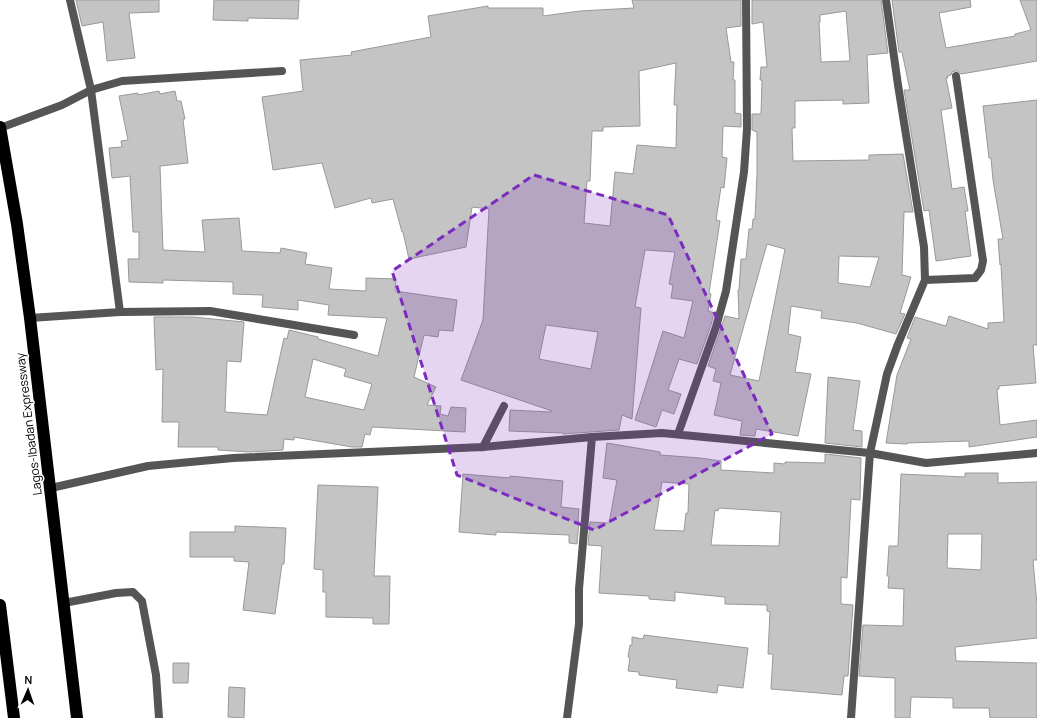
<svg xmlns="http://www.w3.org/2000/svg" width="1037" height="718" font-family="Manrope,sans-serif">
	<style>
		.building { fill: #c4c4c4; stroke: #999; fill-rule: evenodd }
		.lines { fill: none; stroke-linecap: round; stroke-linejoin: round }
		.street { stroke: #555; stroke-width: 8 }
		.highway { stroke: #000; stroke-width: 12 }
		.marked { fill: #7b2cbf; fill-opacity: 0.2; stroke: #7b2cbf; stroke-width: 3; stroke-dasharray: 8 5; stroke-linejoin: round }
		.labels { text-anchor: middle; stroke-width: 3; stroke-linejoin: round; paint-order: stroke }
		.street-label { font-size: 12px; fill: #000; stroke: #fff }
	</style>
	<rect width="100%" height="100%" fill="#fff"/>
	<path class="building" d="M76 0H159V12L129 13 135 58 107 61 103 22 82 26Z
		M214 0H299L298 19 248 18V21L213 20Z
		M632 0H741V26L726 28 731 62H734L733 80H735V113L741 114V127L723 126 722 157 727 158 724 188 721 187 716 220 720 221 709 293 711 294 708 311 714 313 711 325 697 364 679 359 668 390 681 394 674 414 662 410 656 427 635 420 663 331 684 338 693 301 671 298 673 285 669 284 675 252 645 250 635 307 641 308 632 419 622 415 619 430 563 434V433L509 431 510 410 551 412 552 411 461 380 483 320 489 209 472 207 466 247 409 259 403 232H402L393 199 372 203 371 198 335 208 322 163 273 170 262 97 303 91 300 60 352 55 351 52 431 37 428 16 488 6V8H543V16L580 11 634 8ZM676 63 674 105H677L676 148 637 145 633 174 615 172 610 226 584 223 587 181H590L592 131H603V127L640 126 639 71ZM546 325 598 332 591 369 539 359Z
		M752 0H881L888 53 867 55 869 103 843 104V100L795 101V128H792L793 161 869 160V155L903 154 913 212H904L902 275 911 277 900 313 905 314 896 334 857 323 821 318 822 311 791 306 788 334 801 337 795 372 811 374 798 436 756 429 755 436 740 435 742 421 714 415 721 383 713 381 716 369 708 366 725 316 739 319 738 290H739L741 259H746L749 229H752L753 219H755L757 174V132L752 130V114H761L762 80H760L761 67H767L763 22 752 24ZM846 11 850 61 821 62 819 22H820V15ZM767 244 785 249 759 381 730 375ZM839 256 879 257 870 287 838 283Z
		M892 0H970L971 7 939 13 946 48 1015 36V34L1031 30 1020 0H1037V61L961 74 958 71H955L952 72 951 75 947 76 948 78H946L952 108 941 110 952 189 964 187 968 211H965L971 256 936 261 929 210 924 211 904 90H910L902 52H899Z
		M159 91 160 94 175 91 177 101H181L185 119H183L188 163 160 166 163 250 205 252 202 220 239 218 242 251 280 253 281 248 307 253 305 264 332 268 329 289 366 291V278L396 279 395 291 457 300 453 331 439 330 438 337 424 335 414 377 436 387 427 405 441 406 440 414 448 416 451 407 466 408 465 432 372 427 370 435 365 434 362 447H352L294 437V440L284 439 283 450 250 452 218 450V447H178L179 422H162L163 369 156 370 154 317H193L244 322 241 362 227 361 225 412 267 415 284 338 287 339 289 330 318 337V339L378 356 387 318 328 315 329 305 298 300V310L262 307 263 295 233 294V282L163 280V283L129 282 128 259H139V232H133L130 176 112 178 109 148 122 147 121 141 128 140 119 96 138 93V95ZM313 359 346 369 344 376 372 384 364 410 305 397Z
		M1037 100V345H1033L1036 383 999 386V389H997L1000 425 1037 420V437L969 447V441L907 443V444L886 443 897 375 911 339 907 338 915 317 946 326 949 316 988 329V323L1004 322 1001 264 1000 265 998 239H1003L993 180 991 158H989L983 106Z
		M828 377 860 381 853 430 862 431V447L825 443Z
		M607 443 660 452V455L700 458 721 461V470L774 473V463L785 464V462L825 463V454L861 458 860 500 851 499 847 578 841 577V604L853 605 848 676H844L842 695 771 689 773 654H768L770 612 767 611V605L725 604V597L675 592V601L649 599V596L599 593 602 546 588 545 590 522 609 523 617 480 603 478ZM662 482 689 484 688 513H686L684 531 654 530ZM719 508 781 512 779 546 711 545 715 510 718 511Z
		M965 473H998V483L1037 482V560H1033L1037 605V638L955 647 956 661 1037 663V718H990L989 708H953V698L911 697 910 718H895V678L859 676 863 625 903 626 904 589 888 588 889 576H887L889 546H898L901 474 965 477ZM948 534H982L981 570 947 568Z
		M463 474 510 478V476L563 481 561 507 579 509 578 521H579L577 544 569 543V535L496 532V535L459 532Z
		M318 485 378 487 374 576H390L389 624H373V618L326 617V592H323V570L314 569Z
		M235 526 286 528 284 564H282L275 614 243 610 249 562 234 561V557H190V532H235Z
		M644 635 748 648 743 688 718 685 717 693 676 688 677 680 639 675V672L628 671 630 658 628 657 630 645H632V637L643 639Z
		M173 663H189L188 683H173Z
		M229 687 245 688 244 718 228 717Z"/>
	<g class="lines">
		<path class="street" d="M70 0 91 90 120 312
			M886 0 898 85 924 247 925 280
			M0 128 62 105 91 90 122 81 282 71
			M30 318 120 312 210 311 354 335
			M678 434 716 327 726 291 744 172 747 129 746 0
			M483 447 504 406
			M51 488 148 466 233 458 483 447 592 437 662 433 870 453 926 463 1037 453
			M64 603 116 593 133 592 142 601 156 675 159 718
			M567 718 579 624V589L592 437
			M851 718 870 453 887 374 898 344 925 280 975 278 981 270 983 261 956 76"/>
		<path class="highway" d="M0 127 17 224 30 318 77 718
			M0 605 14 718"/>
	</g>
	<path class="marked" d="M534 175 668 215 772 434 594 530 457 475 392 271Z"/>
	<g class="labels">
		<g class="street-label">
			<text transform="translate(29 424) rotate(-97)" y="4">Lagos-Ibadan Expressway</text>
		</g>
	</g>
	<g transform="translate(28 690) rotate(2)" stroke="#ffffff" stroke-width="3" paint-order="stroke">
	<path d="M0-3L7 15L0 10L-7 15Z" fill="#000000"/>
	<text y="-6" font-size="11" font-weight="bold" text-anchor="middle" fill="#000000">N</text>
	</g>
</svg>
